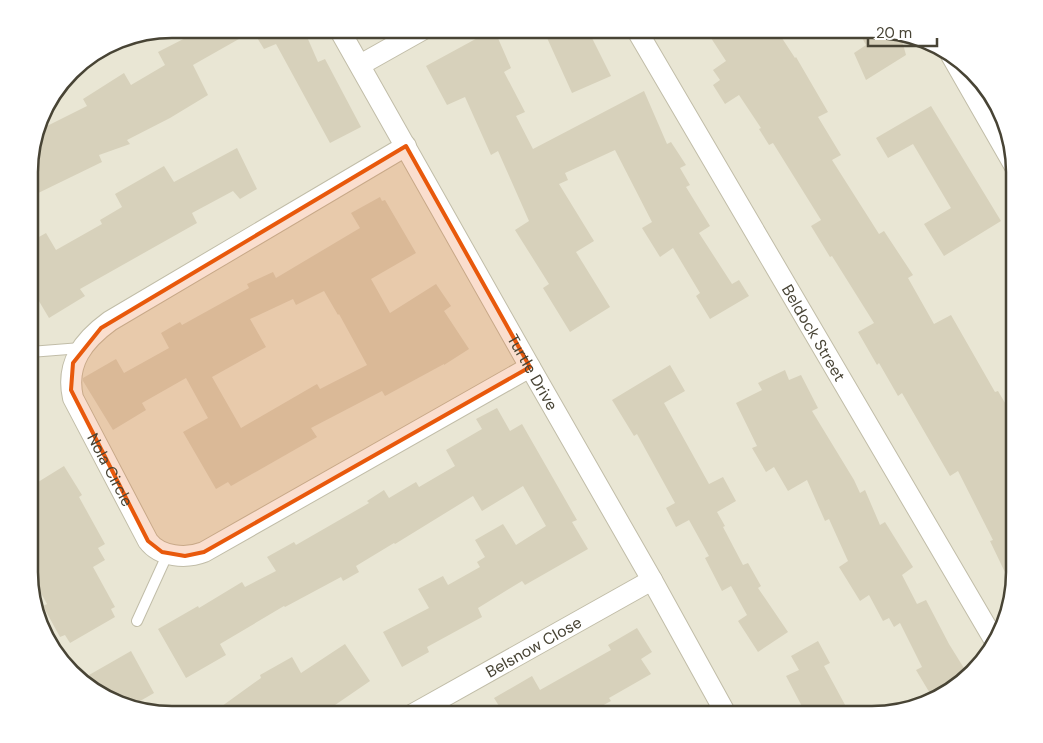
<svg xmlns="http://www.w3.org/2000/svg" width="1043" height="743" font-family="'DM Sans',sans-serif">
	<style>
		.residential { fill: #e9e6d4 }
		.building { fill: #d7d1bb; fill-rule: evenodd }
		.lines { fill: none; stroke-linecap: round; stroke-linejoin: round }
		.service-casing { stroke: #c1bda8; stroke-width: 12 }
		.minor-casing { stroke: #c1bda8; stroke-width: 22 }
		.service { stroke: #fff; stroke-width: 10 }
		.minor { stroke: #fff; stroke-width: 20 }
		.marked { fill: #e8590c; fill-opacity: 0.2; stroke: #e8590c; stroke-width: 4; stroke-linejoin: round }
		.labels { text-anchor: middle; stroke-width: 4; stroke-linejoin: round; paint-order: stroke }
		.street-label { font-size: 16px; fill: #484435; stroke: #fff }
		.rim { fill: none; stroke: #484435; stroke-width: 2.5 }
	</style>
	<rect width="100%" height="100%" fill="#f5f3e6"/>
	<path class="residential" d="M171 29H881L959 58 999 108 1014 162V581L985 659 935 699 872 714H162L84 685 67 665 38 614 30 590V152L48 100 77 64 125 36Z"/>
	<path class="building" d="M203 29H307L304 30 318 62 325 59 361 127 330 143 276 44 264 49 253 31 193 65 208 95 170 118 127 140 130 144 99 155 102 162 30 197V152L37 131 87 106 83 99 124 73 131 85 165 65 158 52Z
		M494 29 511 68 504 72 525 112 516 116 533 149 644 91 667 144 671 142 686 165 680 168 690 185 686 187 710 226 699 233 732 284 739 280 749 296 710 319 696 296 700 293 673 248 660 257 642 228 652 222 615 150 565 173 568 180 559 184 594 241 576 252 610 307 570 332 543 288 549 284 515 230 529 221 498 151 491 155 465 97 447 105 426 66Z
		M543 29H579L583 37 590 34 611 76 572 93Z
		M725 29H776L795 58 796 57 828 112 818 117 841 155 832 160 879 234 884 231 913 275 908 278 934 324 951 315 995 392 998 391 1014 418V581L1012 587 990 541 993 540 958 471 950 476 902 393 898 396 879 363 877 365 858 332 874 323 832 256 830 257 811 226 821 220 773 143 769 145 759 129 761 128 739 95 725 104 713 85 720 80 713 70 726 61 711 38Z
		M857 29H881L901 37 906 55 866 80 854 53 866 45Z
		M931 106 1001 221 944 256 924 224 951 208 913 144 888 158 876 138Z
		M237 148 257 189 240 199 233 191 192 213 197 223 80 289 85 296 49 318 30 286V242L46 233 56 250 102 224 100 220 122 207 115 194 164 166 174 182Z
		M380 197 382 201 385 200 416 253 371 279 390 313 436 284 451 306 444 311 469 349 444 365V364L385 396 382 391 311 428 317 437 231 486 228 482 216 489 183 432 208 418 186 378 142 403 146 410 113 430 83 381V378L116 359 124 373 169 348 161 333 180 322 182 325 249 288 247 284 273 272 276 278 360 228 351 213ZM324 291 338 315 339 314 367 365 320 389 317 384 241 428 212 377 266 347 250 319 293 299 296 305Z
		M670 365 685 391 664 403 709 484 723 477 736 501 717 512 725 526 723 527 743 565 748 563 761 586 758 588 788 632 758 652 738 621 747 615 731 586 722 591 705 558 709 556 689 520 676 527 666 508 675 503 637 434 634 436 612 400Z
		M785 370 789 380 801 375 818 408 812 411 854 480 860 493 865 490 880 525 885 522 913 567 902 575 917 604 926 600 949 644 967 673 935 699 934 700 916 670 922 667 900 623 894 627 889 618 883 621 869 595 860 601 839 567 848 561 829 519 825 521 807 480 788 491 774 467 766 472 752 448 757 446 736 403 762 390 758 383Z
		M497 408 510 431 522 424 577 520 572 522 588 549 525 585 522 581 478 608 482 617 427 647 429 652 402 667 383 632 429 608 418 589 443 576 448 585 480 567 477 562 485 557 475 540 503 524 516 545 546 526 523 486 482 511 473 496 395 544 394 543 356 566 359 572 343 581 341 577 285 607 284 606 220 644 226 655 186 678 158 629 198 606 199 608 242 582 245 587 276 571 267 557 294 542 296 545 369 503 367 501 384 490 389 498 416 482 419 487 455 466 446 450 482 429 476 419Z
		M64 466 82 495 79 497 105 544 98 548 105 560 93 567 115 607 111 609 115 617 70 643 65 635 60 637 43 606 47 604 30 573V487Z
		M637 628 652 652 641 659 651 674 609 698 611 701 587 714H504L494 698 532 676 540 690 611 650 608 645Z
		M818 641 830 663 824 666 850 714H806L786 676 799 670 791 656Z
		M345 644 370 681 322 714H211L261 678 260 675 292 657 301 673Z
		M131 651 154 693 135 704 98 690 89 675Z"/>
	<g class="lines">
		<defs>
			<path id="service" d="M30 352 81 348
				M137 621 168 553"/>
			<g id="minor">
				<path id="s1" d="M339 29 530 367 652 580 726 714"/>
				<path id="s2" d="M636 29 993 638"/>
				<path d="M951 55 1014 165"/>
				<path d="M77 64 78 63"/>
				<path d="M360 65 424 29"/>
				<path id="s3" d="M406 146 110 321C84 340 65 363 73 398L148 541C160 557 186 559 204 552L530 367"/>
				<path id="s4" d="M413 714 652 580"/>
			</g>
		</defs>
		<use href="#service" class="service-casing"/>
		<use href="#minor" class="minor-casing"/>
		<use href="#service" class="service"/>
		<use href="#minor" class="minor"/>
	</g>
	<path class="marked" d="M406 146 530 367 204 552 185 556 162 552 148 541 71 390 73 363 101 328Z"/>
	<g class="labels">
		<g class="street-label">
			<text dy="6" stroke="none"><textPath href="#s2" startOffset="352">Beldock Street</textPath></text>
			<text dy="6" stroke="none"><textPath href="#s1" startOffset="394">Turtle Drive</textPath></text>
			<text dy="6" stroke="none"><textPath href="#s3" startOffset="516">Nola Circle</textPath></text>
			<text dy="6" stroke="none"><textPath href="#s4" startOffset="138">Belsnow Close</textPath></text>
		</g>
	</g>
	<path d="M0 0H1043V743H0ZM172 38H872A134 134 0 0 1 1006 172V572A134 134 0 0 1 872 706H172A134 134 0 0 1 38 572V172A134 134 0 0 1 172 38Z" fill="#fff" fill-rule="evenodd"/>
	<path class="rim" d="M172 38H872A134 134 0 0 1 1006 172V572A134 134 0 0 1 872 706H172A134 134 0 0 1 38 572V172A134 134 0 0 1 172 38Z"/>
	<path d="M868 38v8h69v-8" fill="none" stroke="#484435" stroke-width="2.5"/>
	<text x="876" y="38" font-size="15" fill="#484435" stroke="#ffffff" stroke-width="4" paint-order="stroke">20 m</text>
</svg>
